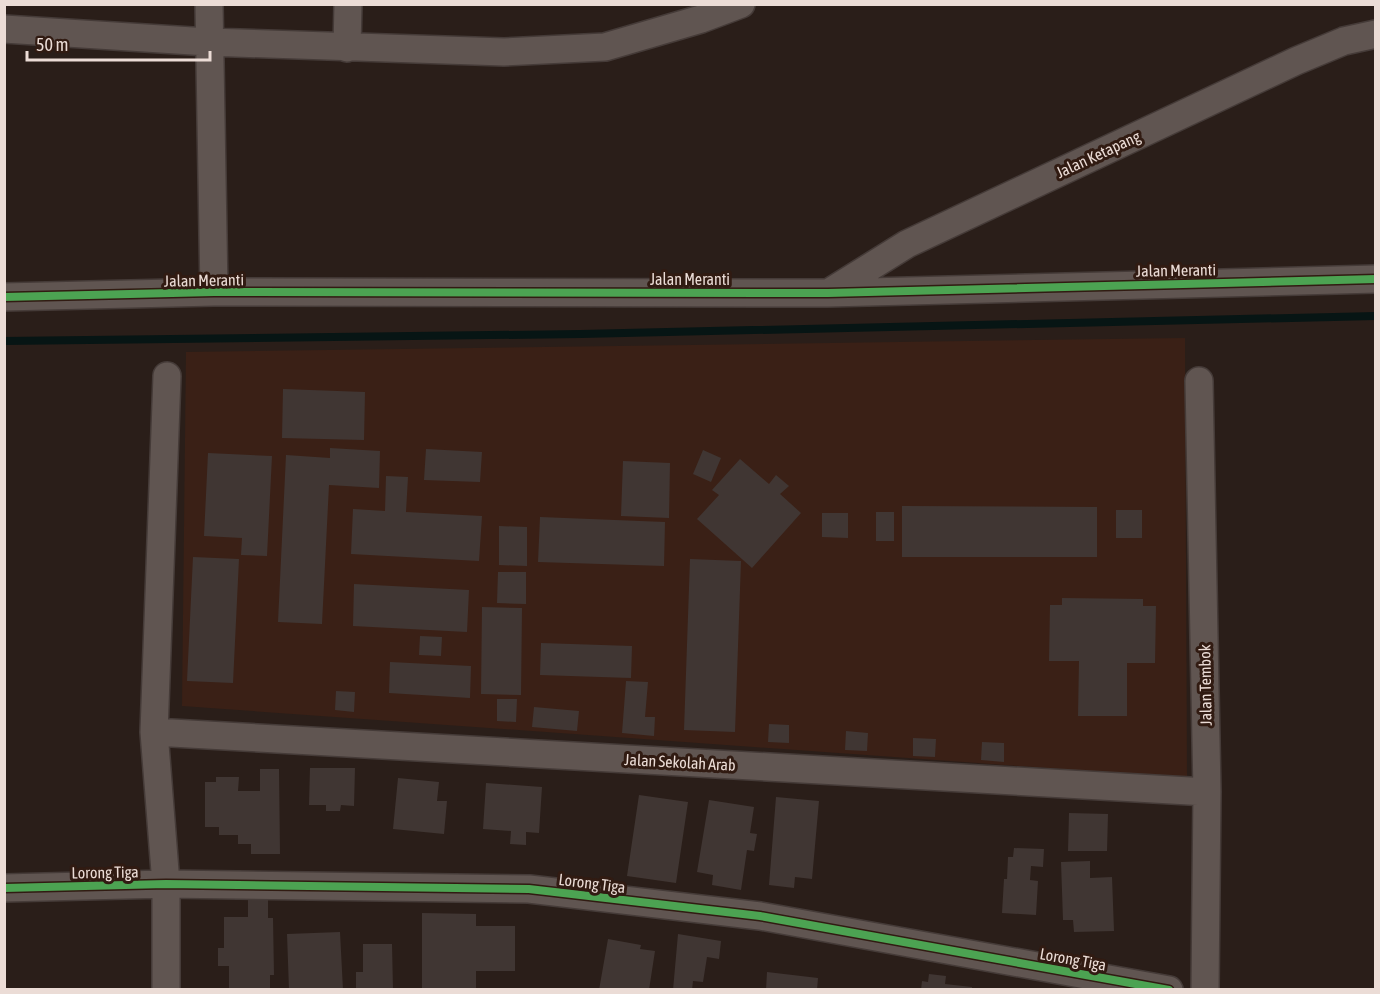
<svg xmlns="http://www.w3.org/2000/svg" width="1380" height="994" font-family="'Asap Condensed',sans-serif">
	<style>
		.built { fill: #3a2016 }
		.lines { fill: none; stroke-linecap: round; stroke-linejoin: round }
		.stream { stroke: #071514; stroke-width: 8 }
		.building { fill: #403633 }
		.minor-casing { stroke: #453b38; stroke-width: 30 }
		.minor { stroke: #605551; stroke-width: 27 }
		.cycleway-casing { stroke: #311b12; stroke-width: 11 }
		.cycleway { stroke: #4ca352; stroke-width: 8 }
		.labels { text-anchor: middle; stroke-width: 6; stroke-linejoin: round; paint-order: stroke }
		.street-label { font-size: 16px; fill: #ebdcd6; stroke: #311b12 }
	</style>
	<rect width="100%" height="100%" fill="#2a1e19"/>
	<path class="built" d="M1185 338 1187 778 182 706 186 352Z"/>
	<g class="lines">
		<path class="stream" d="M4 341 581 334 1376 316"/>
	</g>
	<path class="building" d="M283 389 365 392 364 440 282 438Z
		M330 448 380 451 379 488 329 485 322 624 278 622 286 455 330 458Z
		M426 449 482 452 480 482 424 480Z
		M703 450 721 458 711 482 693 474Z
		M208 453 272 456 267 556 241 555 242 538 204 536Z
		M740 459 769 484 776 475 789 486 780 494 801 513 752 568 697 519 719 495 712 490Z
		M623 461 670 463 669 518 621 516Z
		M386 476 408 477 406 512 482 516 479 561 351 554 353 509 385 511Z
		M902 506 1097 507V557H902Z
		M1116 510H1142V538H1116Z
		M876 512H894V541H876Z
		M822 513H848V538L822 537Z
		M540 517 665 522 664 566 538 562Z
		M499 526 527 527V566L499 565Z
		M193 557 239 559 233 683 187 681Z
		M690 559 741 561 735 732 684 730Z
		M498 572H526V604L497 603Z
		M354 584 469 590 467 632 353 626Z
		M1062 598 1143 599V606H1156L1155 663H1127V716H1078L1079 661H1049L1050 605H1062Z
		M482 607 522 608 521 695 481 694Z
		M420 636 442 637 441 656 419 655Z
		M541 643 632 646 631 678 540 675Z
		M390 662 471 666 470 698 389 693Z
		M626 681 648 682 645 717H655L654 736 622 733Z
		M336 691 355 692 354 712 335 710Z
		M497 699H517L516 722 497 721Z
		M534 707 579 711 577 731 532 727Z
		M769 724 789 725V743L768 742Z
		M846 731 868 733 867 751 845 750Z
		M913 738 936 739 935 757 913 756Z
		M982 742 1004 743V762L981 760Z
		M310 768H355L354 806 341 805 340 811H326V805H309Z
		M260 769H279L280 854H251V844H238V835H219V827H205V782H216V777H239L238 791H260Z
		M398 778 439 782 437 801H447L444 834 393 829Z
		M486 783 542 787 539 833 526 832V845L510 844 511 831 483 829Z
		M639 795 688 802 676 883 627 876Z
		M776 797 819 801 812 879 795 877 794 888 769 885Z
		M709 800 754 807 750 833 757 834 754 851 747 850 741 890 712 885 713 875 697 872Z
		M1069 813 1108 814 1107 851H1068Z
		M1014 848 1044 849 1043 867 1031 866 1030 880 1038 881 1036 915 1002 913 1004 879H1007L1008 857H1013Z
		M1090 861V878L1112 877 1114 931 1074 932 1073 920H1063L1061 862Z
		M248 899H268V918H273L274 975H270V990H229V966H218V948H224V917H248Z
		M422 913 476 914V926H515V971H476V990H422Z
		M340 932 343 990H289L287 934Z
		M678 934 721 941 719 959 707 957 703 982 693 981 692 990H673Z
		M608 939 641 945 640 949 655 951 649 990H599Z
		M363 944H392L393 990H356V972H363Z
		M767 972 818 978 817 990H766Z
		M929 974 946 976 945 984 972 987V990H921L922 981 928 982Z"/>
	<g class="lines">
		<defs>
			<path id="minor" d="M209 4 214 292
				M4 29 208 42 504 52 605 47 701 19 741 4
				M347 48 348 4
				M830 292 907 244 1296 61 1344 41 1376 34
				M4 297 214 292 828 293 1376 279
				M1199 381 1207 792 1205 990
				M154 732 1207 792
				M4 888 166 884 529 889 760 916 1169 990
				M166 990V884L154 732 167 376"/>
		</defs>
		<use href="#minor" class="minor-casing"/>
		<use href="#minor" class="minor"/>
		<defs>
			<path id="cycleway" d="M4 297 214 292 828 293 1376 279
				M4 888 166 884 529 889 760 916 1169 990"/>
		</defs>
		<use href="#cycleway" class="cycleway-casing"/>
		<use href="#cycleway" class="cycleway"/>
	</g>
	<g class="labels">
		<g class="street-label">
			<text transform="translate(1098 154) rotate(-25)" y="6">Jalan Ketapang</text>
			<text transform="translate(1176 270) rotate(-1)" y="6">Jalan Meranti</text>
			<text x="690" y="285">Jalan Meranti</text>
			<text transform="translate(204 280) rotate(-1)" y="6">Jalan Meranti</text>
			<text transform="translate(1205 685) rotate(-91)" y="6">Jalan Tembok</text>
			<text transform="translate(680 762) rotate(3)" y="6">Jalan Sekolah Arab</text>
			<text transform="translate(105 872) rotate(-1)" y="6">Lorong Tiga</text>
			<text transform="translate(592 883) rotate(7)" y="6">Lorong Tiga</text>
			<text transform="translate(1073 959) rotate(10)" y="6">Lorong Tiga</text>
		</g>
	</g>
	<rect width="1380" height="994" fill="none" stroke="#ebdcd6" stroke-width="12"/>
	<path d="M27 51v9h183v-9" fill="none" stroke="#ebdcd6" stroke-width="3"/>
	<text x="36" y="51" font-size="18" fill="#ebdcd6" stroke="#311b12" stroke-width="4.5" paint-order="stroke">50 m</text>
</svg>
